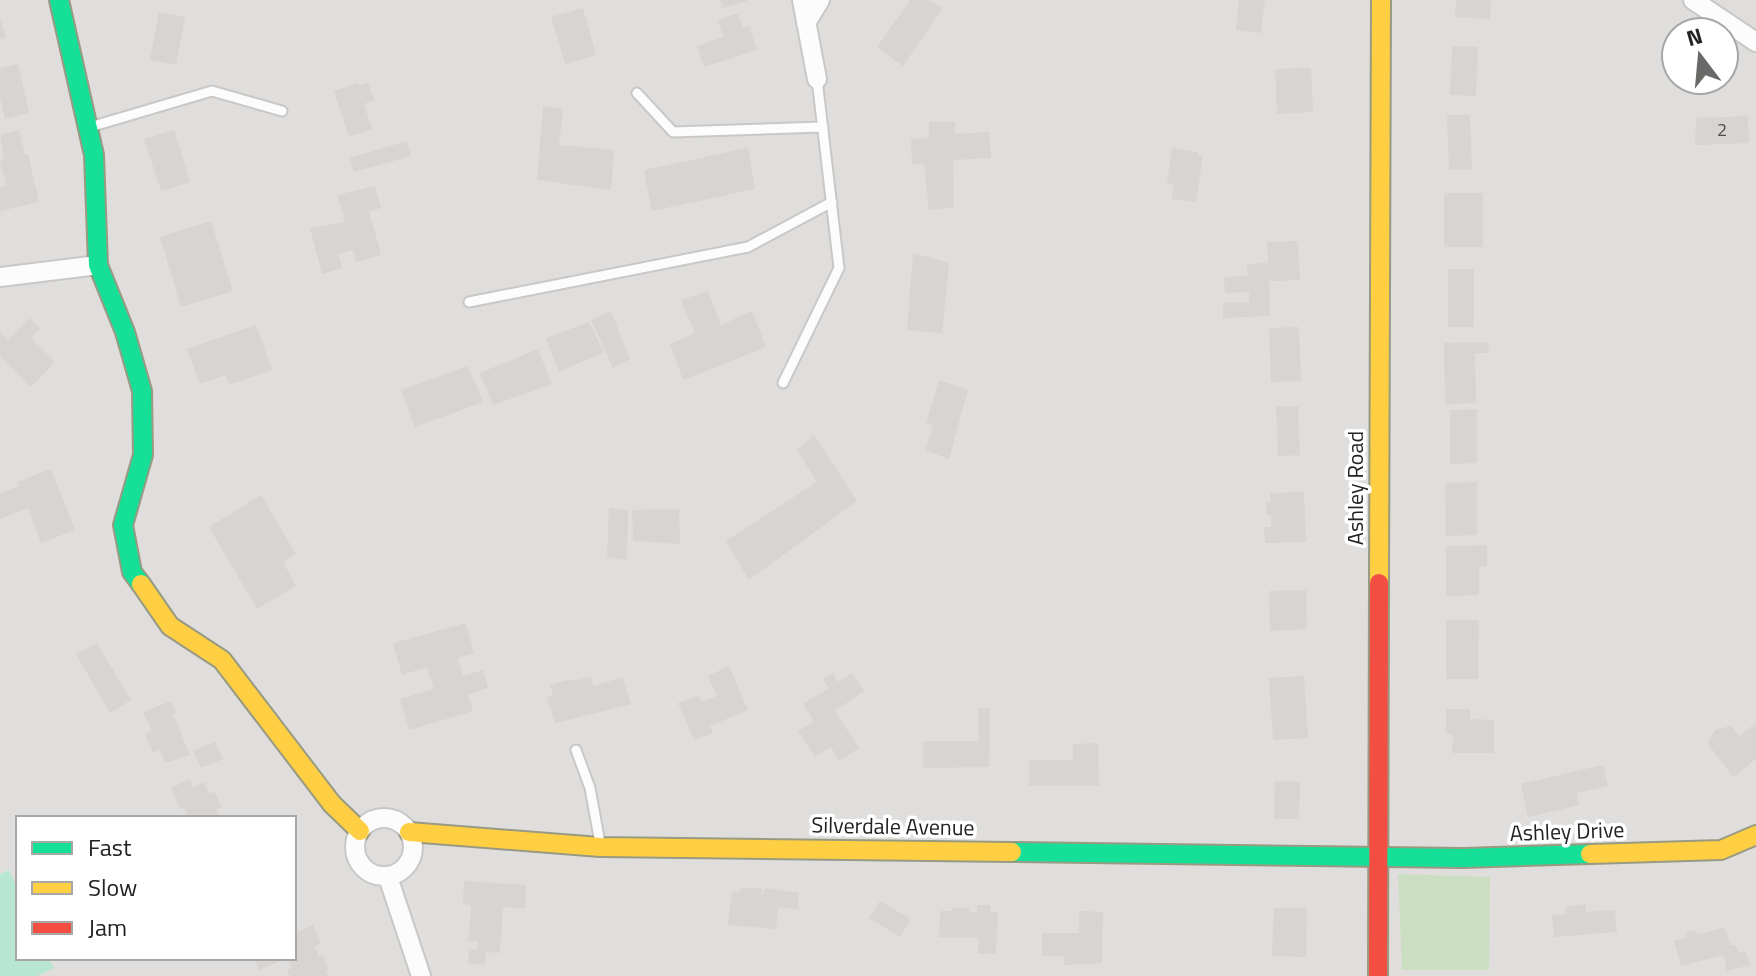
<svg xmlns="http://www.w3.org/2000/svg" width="1756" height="976" font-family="'Titillium Web',sans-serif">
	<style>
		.residential { fill: #dfdedc; fill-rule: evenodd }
		.forest { fill: #cbdec1 }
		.pitch { fill: #b7e6d2 }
		.building { fill: #d7d4d2 }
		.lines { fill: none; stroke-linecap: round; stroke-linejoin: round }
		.lane-casing { stroke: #c9c8c7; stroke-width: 13 }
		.street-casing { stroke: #c9c8c7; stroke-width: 22 }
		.fast-casing { stroke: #999a82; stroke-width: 22 }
		.slow-casing { stroke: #999a82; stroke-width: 22 }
		.jam-casing { stroke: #999a82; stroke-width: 22 }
		.lane { stroke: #fdfcfc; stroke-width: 9 }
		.street { stroke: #fdfcfc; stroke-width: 18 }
		.fast { stroke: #16e098; stroke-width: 18 }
		.slow { stroke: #ffcf43; stroke-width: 18 }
		.jam { stroke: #f24e42; stroke-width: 18 }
		.labels { text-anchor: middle; stroke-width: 7; stroke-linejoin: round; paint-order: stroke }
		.number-label { font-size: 18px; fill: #4f4e4e }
		.street-label { font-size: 22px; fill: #222; stroke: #fff }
	</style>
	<rect width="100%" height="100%" fill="#f0eeeb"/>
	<path class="residential" d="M0 0H1756V976H0ZM1676 32H1724V80H1676ZM18 818H294V958H18Z"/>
	<path class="forest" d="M1398 874 1490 877 1489 970H1402Z"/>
	<path class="pitch" d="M9 870 18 890V958H49L54 968 37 976H0V874Z"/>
	<path class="building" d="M720 0H747V1L723 8Z
		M910 0H929L943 8 903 66 877 47Z
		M1239 0H1265L1261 33 1236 30Z
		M1456 0H1491L1490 19 1455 17Z
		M583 8 596 55 565 64 551 17Z
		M159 12 185 17 176 65 150 60Z
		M738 13 743 28 749 26 757 50 704 67 697 46 723 37 718 20Z
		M0 17 6 37 0 39Z
		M1452 46 1478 47 1476 96 1450 95Z
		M18 64 29 113 5 119 0 97V68Z
		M1311 68 1313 112 1277 114 1275 69Z
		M358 83 359 86 368 83 374 100 364 104 372 129 349 137 334 91Z
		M543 106 563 109 559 145 614 150 611 190 537 180Z
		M1447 115H1470L1472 170H1449Z
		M1748 116 1749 143 1695 145 1696 118Z
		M929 122H955V134L989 132 991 158 953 160 954 207 929 210 924 163 912 164 911 139 929 138Z
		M19 130 25 155 28 154 39 202 0 211V187L6 186 0 161 4 160 0 135Z
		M174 130 190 182 161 191 144 139Z
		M407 141 411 156 354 172 350 158Z
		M748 148 755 189 652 211 644 170Z
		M1172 148 1198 152V155H1203L1196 202 1172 199 1173 184 1167 183Z
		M375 186 381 208 369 211 381 255 356 262 353 250 338 254 342 268 322 274 310 228 345 222 337 195Z
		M1444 193H1483V247H1444Z
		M211 221 233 291 181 307 160 237Z
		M1298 241 1300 280 1269 281 1270 316 1223 318V303L1249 302V292L1225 293 1224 277 1248 276 1247 264 1268 263 1267 242Z
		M913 253 949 263 942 333 907 330Z
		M1448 269H1474V327H1448Z
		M708 291 721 325 752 311 766 347 683 380 670 344 695 333 681 300Z
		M611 311 630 359 613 368 591 320Z
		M30 318 40 329 31 338 55 362 31 387 0 356V332L8 340Z
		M589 322 604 352 559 372 546 338Z
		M256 325 272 370 229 385 226 375 200 384 187 349Z
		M1299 327 1301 381 1271 382 1269 328Z
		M1488 342 1489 353H1475L1476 403 1445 404 1444 343Z
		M538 349 552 384 493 405 480 373Z
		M468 366 483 402 415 427 401 390Z
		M939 380 968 390 949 459 925 450 933 425 926 423Z
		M1298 406 1300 455 1278 456 1276 407Z
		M1477 409V463L1450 464V410Z
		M814 435 857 501 749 580 726 541 817 482 797 450Z
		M51 469 75 530 41 543 28 508 0 519V493L19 486 17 482Z
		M1477 482V535L1446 536 1445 483Z
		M1304 492 1306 542 1265 543 1264 527H1271V515H1267L1266 502 1271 501 1270 493Z
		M261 495 296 554 283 562 296 586 257 609 209 527Z
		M609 508 628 510 627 560 607 557Z
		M679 509 680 544 633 541 632 510Z
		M1487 545V566H1479V595L1446 596V546Z
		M1306 590 1307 629 1270 631 1269 591Z
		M1446 620H1479L1478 679H1446Z
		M466 623 474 653 458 658 463 676 483 670 488 688 468 694 473 711 409 730 400 699 434 689 427 667 402 675 393 643Z
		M97 643 131 700 110 713 76 654Z
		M729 666 748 710 710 726 713 733 694 740 678 703 699 695 701 702 717 696 708 676Z
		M833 673 838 682 852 673 864 691 835 711 859 748 839 761 831 747 815 757 798 731 814 721 803 704 829 688 823 679Z
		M1304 676 1308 738 1273 740 1269 678Z
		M591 677 594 686 623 677 631 704 555 723 547 697 553 696 550 685 572 679 573 681Z
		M171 701 176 713 173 714 190 755 165 763 160 750 153 753 145 734 152 731 143 712Z
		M978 708H990L989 767 923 768V741H979Z
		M1446 709H1470V719L1494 720V753H1452L1453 734H1446Z
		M1756 723V759L1733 777 1708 744 1711 737 1715 730 1731 726 1739 736Z
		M215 742 223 759 201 768 193 751Z
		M1098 743 1099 786H1029V760H1073V744Z
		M1603 765 1608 786 1577 793 1579 805 1528 817 1521 784Z
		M190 779 193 787 204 782 210 795 215 792 222 807 217 809 220 818H189L184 808 180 809 171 788Z
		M1275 781 1300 782 1299 819H1274Z
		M464 881 526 885 525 908 503 907 500 953 486 952 485 965 468 963 469 949 477 950 478 941H468L471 905 463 904Z
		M741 887 762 889 761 894H764L765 888 799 893 798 909 778 907 776 929 728 925 732 891 740 892Z
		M880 901 911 919 900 937 869 918Z
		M1586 904V912L1615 910 1617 932 1554 937 1552 915 1566 914V906Z
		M977 905H990V912H998L996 954H978V938L939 937 940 911H952V908H969V912H977Z
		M1274 908H1307L1306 957 1272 956Z
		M1079 911 1103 912 1102 963 1064 965V956H1042V933H1079Z
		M313 925 321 943 314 946 319 957 323 955 329 970 326 972 328 976H289L287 970 292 968 287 958 259 970 254 958H294V934Z
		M1725 927 1731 946 1736 945 1739 953 1746 951 1750 965 1727 971 1724 955 1681 966 1674 941 1686 938 1685 933 1695 930 1697 935Z"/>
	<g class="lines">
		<defs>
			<path id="lane" d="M637 93 673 132 823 127
				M90 127 212 91 282 111
				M469 302 748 247 832 202
				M783 383 839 268 817 79
				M576 750 590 788 600 843"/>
			<path id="street" d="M802 0 817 79
				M1693 0 1756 42
				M806 23 820 0
				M0 277 98 265
				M355 847a29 29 0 1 1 58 0a29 29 0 1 1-58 0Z
				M388 877 421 976"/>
			<path id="fast" d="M59 0 94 155 98 265 125 332 142 391 143 455 123 525 132 572 141 584
				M1012 852 1463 858 1590 854"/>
			<path id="slow" d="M1379 583 1381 0
				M141 584 170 626 222 660 332 804 360 831
				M409 832 600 847 1012 852
				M1590 854 1721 850 1756 835"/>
			<path id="jam" d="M1378 976 1379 583"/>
		</defs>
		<use href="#lane" class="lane-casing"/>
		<use href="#street" class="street-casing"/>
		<use href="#fast" class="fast-casing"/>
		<use href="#slow" class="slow-casing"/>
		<use href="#jam" class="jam-casing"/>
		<use href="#lane" class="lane"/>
		<use href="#street" class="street"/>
		<use href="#fast" class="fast"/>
		<use href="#slow" class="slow"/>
		<use href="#jam" class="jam"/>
	</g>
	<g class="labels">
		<g class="number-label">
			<text x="1722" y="136">2</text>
		</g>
		<g class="street-label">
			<text transform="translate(1355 488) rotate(-90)" y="8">Ashley Road</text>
			<text transform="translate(893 826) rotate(1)" y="8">Silverdale Avenue</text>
			<text transform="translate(1567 831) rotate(-2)" y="8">Ashley Drive</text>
		</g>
	</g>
	<rect x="16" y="816" width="280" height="144" fill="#ffffff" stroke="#a7a7a7" stroke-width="2"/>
	<rect x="32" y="842" width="40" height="12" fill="#16e098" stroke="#a7a7a7" stroke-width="2"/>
	<text x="88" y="856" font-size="24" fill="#222222">Fast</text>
	<rect x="32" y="882" width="40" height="12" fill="#ffcf43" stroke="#a7a7a7" stroke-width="2"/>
	<text x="88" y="896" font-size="24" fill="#222222">Slow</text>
	<rect x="32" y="922" width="40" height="12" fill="#f24e42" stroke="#a7a7a7" stroke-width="2"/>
	<text x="88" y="936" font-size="24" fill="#222222">Jam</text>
	<g transform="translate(1700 56) rotate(344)"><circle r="38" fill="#ffffff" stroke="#a7a7a7" stroke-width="2"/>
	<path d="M0-6L14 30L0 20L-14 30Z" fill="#6a6968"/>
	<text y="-12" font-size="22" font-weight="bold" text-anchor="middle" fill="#222222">N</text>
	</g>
</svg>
